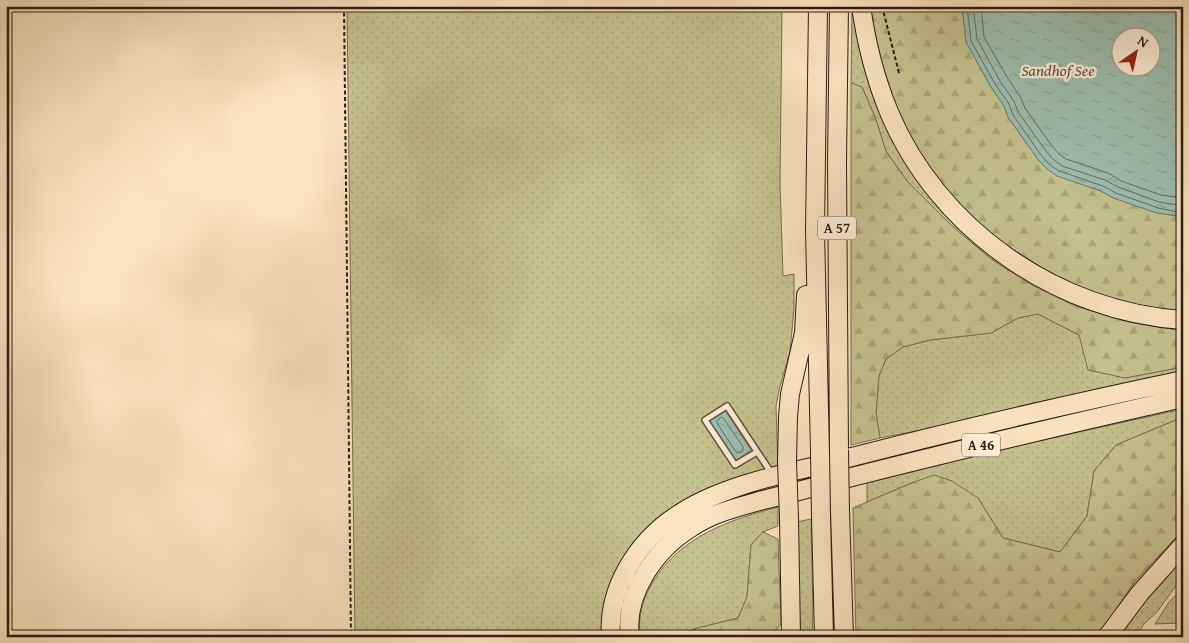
<svg xmlns="http://www.w3.org/2000/svg" width="1189" height="643" font-family="'Gentium Book Plus',serif">
	<style>
		.grass { fill: url(#grass-dots); stroke: #786f50 }
		.forest { fill: url(#forest-firs); stroke: #786f50 }
		.water { fill: url(#water-ripples); stroke: #717d71; fill-rule: evenodd }
		.lines { fill: none; stroke-linecap: round; stroke-linejoin: round }
		.shore { stroke: #666d62; stroke-width: 1 }
		.lane-casing { stroke: #604e3d; stroke-width: 8 }
		.highway-casing { stroke: #2d1c12; stroke-width: 20 }
		.path { stroke: #2d1c12; stroke-width: 2; stroke-dasharray: 4 2.5; stroke-linecap: butt }
		.lane { stroke: #fcedd5; stroke-width: 5 }
		.highway { stroke: #fae3bf; stroke-width: 18 }
		.highway-bridge-casing { stroke: #2d1c12; stroke-width: 20; stroke-linecap: butt }
		.highway-bridge { stroke: #fae3bf; stroke-width: 18 }
		.labels { text-anchor: middle; stroke-width: 5; stroke-linejoin: round; paint-order: stroke }
		.shield { fill: #fcedd5; stroke: #6b5b4c; stroke-width: 1 }
		.shield-label { font-size: 14px; font-weight: bold; fill: #2d1c12 }
		.water-label { font-size: 16px; font-style: italic; fill: #55554a; stroke: #fcedd5 }
	</style>
	<defs>
		<pattern id="grass-dots" width="8" height="8" patternUnits="userSpaceOnUse" patternTransform="scale(1.25)"><rect width="8" height="8" fill="#c4c28e"/><path d="M2 2h.1M6 6h.1" fill="none" stroke="#a9a679" stroke-width="1.8" stroke-linecap="round"/></pattern>
		<pattern id="forest-firs" width="22" height="20" patternUnits="userSpaceOnUse" patternTransform="scale(1.25)"><rect width="22" height="20" fill="#c4c28e"/><path d="M5 1l3.5 6h-7zM16 11l3.5 6h-7z" fill="#a9a679"/></pattern>
		<pattern id="water-ripples" width="26" height="14" patternUnits="userSpaceOnUse" patternTransform="scale(1.25)"><rect width="26" height="14" fill="#9ebeb1"/><path d="M2 4q2-2 4 0t4 0M15 11q2-2 4 0t4 0" fill="none" stroke="#88a397"/></pattern>
	</defs>
	<rect width="100%" height="100%" fill="#fae3bf"/>
	<filter id="stains"><feTurbulence type="fractalNoise" baseFrequency=".004" numOctaves="4"/><feColorMatrix values="0 0 0 0 .2 0 0 0 0 .09 0 0 0 0 .02 0 0 0 .5 -.17"/></filter>
	<radialGradient id="worn" r=".72"><stop offset=".6" stop-color="#630" stop-opacity="0"/><stop offset="1" stop-color="#630" stop-opacity=".3"/></radialGradient>
	<path class="grass" d="M347 6H782L780 184 783 276 794 274V308L790 352 780 386 776 406 778 469 648 531 604 637H355Z
		M852 6H854L1183 327V331L1129 322 1073 305 1032 285 991 259 952 226 907 181 886 151 875 117 862 87 851 83Z
		M1038 314 1079 335 1125 378 1183 367V372L967 421 880 438 876 413 879 376 886 359 903 347 930 340 991 333 1018 318Z
		M1183 409V417L1116 445 1094 471 1087 516 1060 552 1003 538 978 498 914 482 867 502V483L1020 445Z
		M778 507V526L763 532 751 545 747 597 738 618 694 629 685 637H640C640 630 639 624 640 618 641 605 647 592 653 582 681 536 729 520 778 507Z
		M811 519 813 615 812 637H799L797 522Z
		M1183 530V536L1168 550 1098 637 1134 582Z
		M1183 556V576L1157 612 1144 624 1136 637H1117L1147 597Z
		M1183 588V623L1155 624 1169 602Z"/>
	<path class="forest" d="M869 6H962L966 42 991 87 1004 106 1008 117 1037 158 1047 169 1101 191 1114 198 1157 213 1179 216 1183 219V314L1136 307 1065 282 996 239 963 210 937 180 915 147 896 110 883 74Z
		M851 83 862 87 875 117 886 151 907 181 952 226 991 259 1032 285 1073 305 1129 322 1183 331V367L1125 378 1088 370 1079 335 1038 314 1018 318 991 333 930 340 903 347 886 359 879 376 876 413 880 438 851 445Z
		M1183 417V530L1134 582 1098 637H856L853 508 914 482 934 475 952 481 978 498 1003 538 1060 552 1087 516 1094 471 1116 445Z
		M763 532 778 539 781 624 770 637H685L694 629 738 618 747 597 751 545Z"/>
	<path class="water" d="M962 6H1183V219L1179 216 1157 213 1113 198 1101 191 1057 176 1047 169 1037 158 1008 117 1004 106 991 87 966 42ZM1122 38H1152V68H1122Z
		M725 410 751 450 736 461 709 420Z"/>
	<g class="lines">
		<path class="shore" d="M967 6 971 41 995 84 1009 104 1013 115 1041 155 1050 165 1059 171 1103 186 1116 193 1158 208 1183 213
			M973 6 977 39 1000 81 1014 101 1018 112 1046 151 1054 160 1062 166 1105 180 1118 187 1159 202 1183 206
			M981 6 984 37 1007 77 1021 98 1025 108 1052 146 1059 154 1066 159 1108 173 1121 181 1161 195 1183 198
			M722 417 724 419 743 447V450L739 453 736 452 717 423V421Z"/>
		<defs>
			<path id="lane" d="M757 452 735 465 705 420 727 406 772 474"/>
			<path id="highway" d="M818 6 815 231 820 453
				M839 6 837 162 839 450
				M861 6C866 42 875 78 889 112 938 229 1057 312 1183 320
				M787 461 788 417 790 394 804 333 806 295
				M840 511 844 637
				M821 517 824 637
				M789 518 791 637
				M611 637C607 589 637 542 676 516 723 484 789 473 844 459 956 430 1069 404 1183 380
				M630 637C624 593 656 549 692 527 713 513 738 507 763 500 788 494 814 487 840 480 954 451 1068 424 1183 398
				M1107 637 1140 593 1183 545"/>
		</defs>
		<use href="#lane" class="lane-casing"/>
		<use href="#highway" class="highway-casing"/>
		<path class="path" d="M344 6 351 637
			M882 6 899 73"/>
		<use href="#lane" class="lane"/>
		<use href="#highway" class="highway"/>
		<defs>
			<path id="highway-bridge" d="M839 450 840 511
				M820 453 821 517
				M787 461 789 518"/>
		</defs>
		<use href="#highway-bridge" class="highway-bridge-casing"/>
		<use href="#highway-bridge" class="highway-bridge"/>
	</g>
	<g class="labels">
		<g class="shield">
			<rect x="818" y="216.5" width="38" height="23" rx="4"/>
			<rect x="962" y="433.5" width="38" height="23" rx="4"/>
		</g>
		<g class="shield-label">
			<text x="837" y="233">A 57</text>
			<text x="981" y="450">A 46</text>
		</g>
		<g class="water-label">
			<text x="1058" y="76">Sandhof See</text>
		</g>
	</g>
	<rect width="1189" height="643" fill="none" stroke="#fae3bf" stroke-width="25"/>
	<rect x="8" y="8" width="1174" height="628" fill="none" stroke="#2d1c12" stroke-width="2.5"/>
	<rect x="12" y="12" width="1164" height="618" fill="none" stroke="#2d1c12"/>
	<g transform="translate(1136 52) rotate(34)"><circle r="24" fill="#fcedd5" stroke="#a99987"/>
	<path d="M0-4L9 19L0 12L-9 19Z" fill="#8f2418"/>
	<text y="-8" font-size="14" font-weight="bold" text-anchor="middle" fill="#2d1c12">N</text>
	</g>
	<rect width="100%" height="100%" filter="url(#stains)"/>
	<rect width="100%" height="100%" fill="url(#worn)"/>
</svg>
